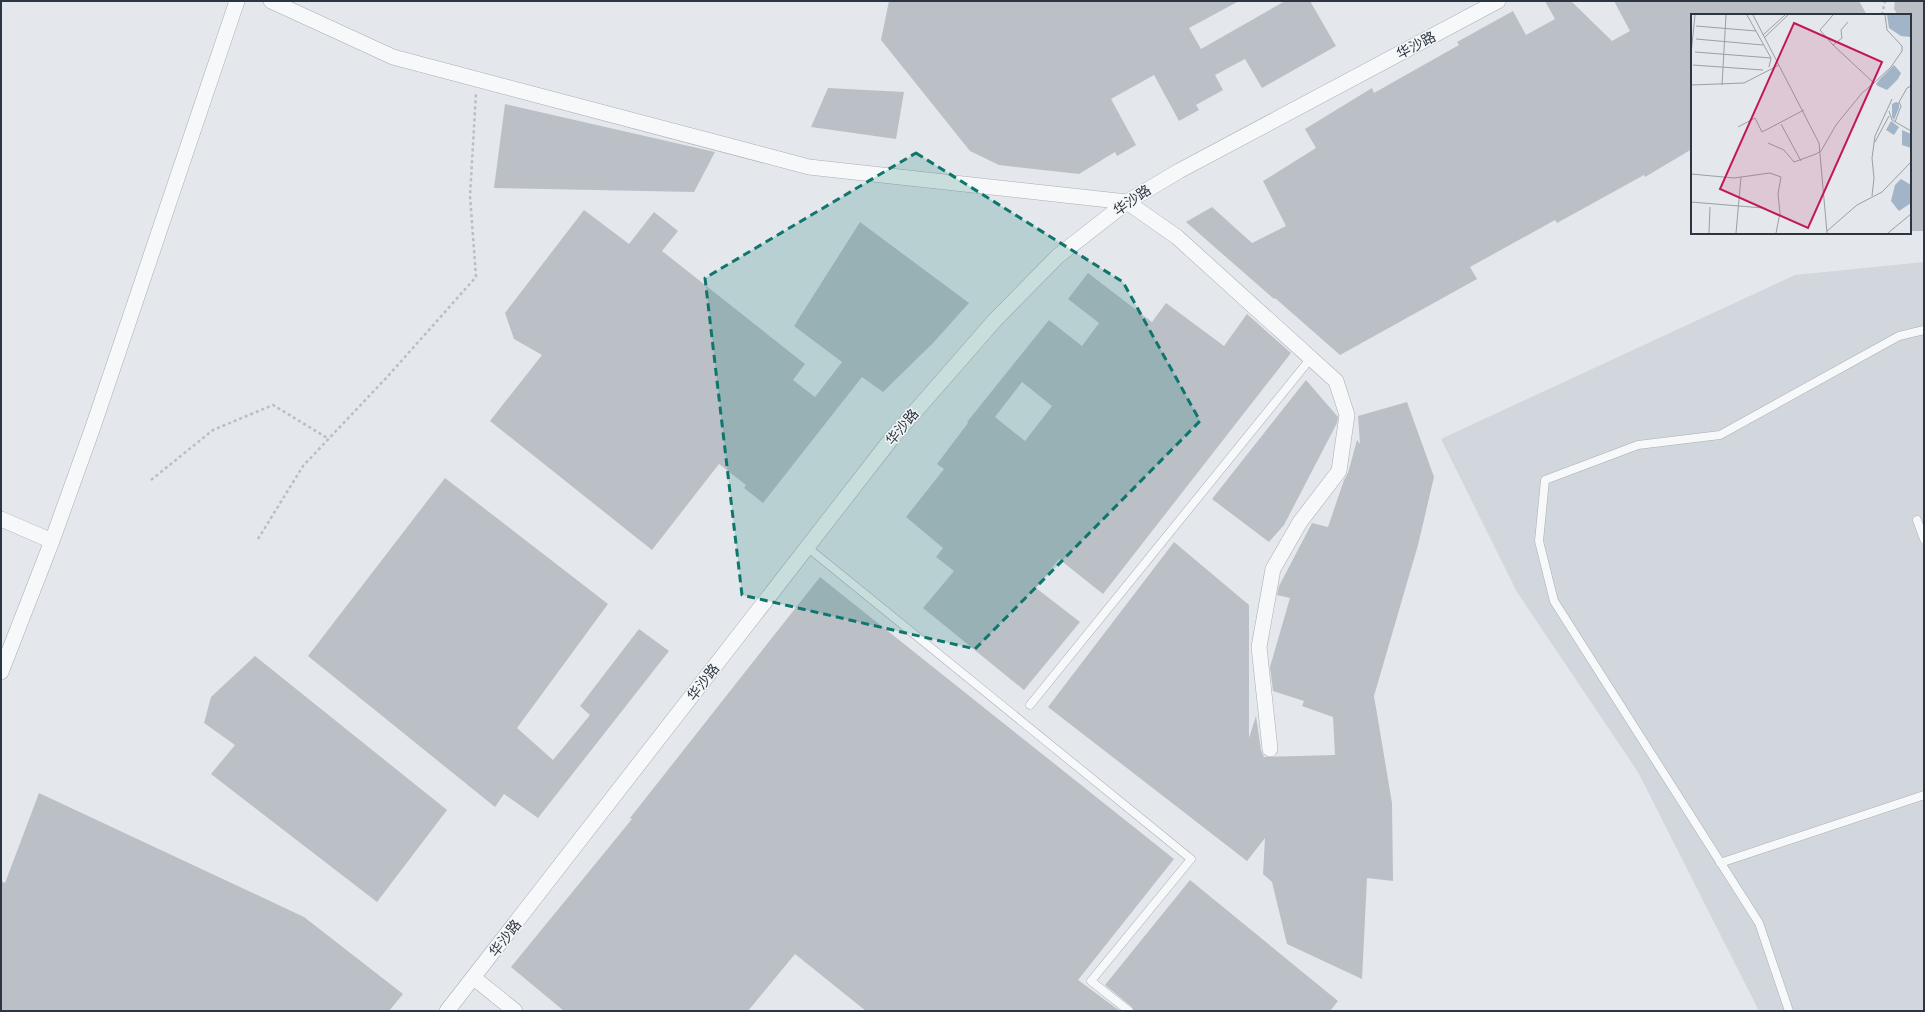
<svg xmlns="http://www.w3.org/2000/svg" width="1925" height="1012" font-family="Lato,'Noto Sans SC',sans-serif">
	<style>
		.built { fill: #d2d6dd }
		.building { fill: #bbc0c7; fill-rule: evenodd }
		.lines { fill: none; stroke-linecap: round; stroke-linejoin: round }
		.service-casing { stroke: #a9aeb5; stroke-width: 9 }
		.minor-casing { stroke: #a9aeb5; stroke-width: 16 }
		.path { stroke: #babec2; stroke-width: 2.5; stroke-dasharray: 3 3; stroke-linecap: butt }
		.service { stroke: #f7f8f9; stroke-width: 8 }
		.minor { stroke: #f7f8f9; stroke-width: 15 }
		.marked { fill: #0f766e; fill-opacity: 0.2; stroke: #0f766e; stroke-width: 3; stroke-dasharray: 8 5; stroke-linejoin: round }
		.labels { text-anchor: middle; stroke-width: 3; stroke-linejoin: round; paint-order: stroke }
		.street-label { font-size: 14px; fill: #2c3542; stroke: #f4f6f8 }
		.inset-road { fill: none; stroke: #9aa0a7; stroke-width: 1 }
		.view { fill: #c2185b; fill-opacity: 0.15; stroke: #c2185b; stroke-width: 2 }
		.inset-edge { fill: none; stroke: #2c3542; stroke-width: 2 }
	</style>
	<rect width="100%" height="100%" fill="#e4e7eb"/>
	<path class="built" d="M1924 262V1011H1759L1638 772 1517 592 1441 439 1795 275Z"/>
	<path class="building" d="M889 1H1239L1189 28 1201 49 1285 1H1310L1336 46 1262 88 1245 59 1215 75 1223 90 1196 105 1199 110 1179 121 1154 75 1111 99 1136 145 1117 156 1115 152 1079 174 999 165 970 151 881 40Z
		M1545 1H1571L1612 41 1630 31 1614 1H1859L1867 15H1692V149L1645 177 1644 175 1557 223 1555 220 1470 267 1477 279 1340 355 1275 298 1274 299 1186 222 1212 207 1252 243 1286 226 1263 181 1316 148 1305 129 1372 88 1374 93 1459 45 1457 42 1513 11 1526 35 1555 19Z
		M1895 1H1924V231H1910V15H1898L1894 9Z
		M828 88 904 92 896 139 811 127Z
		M505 104 715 152 694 192 494 188Z
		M584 210 629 244 654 212 678 231 662 251 805 364 793 380 815 397 842 362 794 326 860 222 969 303 933 343 883 392 862 377 763 503 744 488 746 485 719 464 652 550 490 421 542 355 514 339 505 313Z
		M1088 273 1152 322 1166 303 1224 346 1247 314 1291 353 1103 594 1059 559 1036 588 1080 622 1024 690 923 608 954 571 936 557 943 548 906 517 944 469 937 464 968 423 967 422 1049 320 1082 346 1099 323 1068 299ZM1022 382 1052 406 1025 441 995 417Z
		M1306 380 1338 417 1337 423 1284 525 1269 542 1212 499Z
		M1407 402 1434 477 1418 545 1374 696 1392 803 1393 881 1367 878 1362 979 1287 944 1272 882 1263 874 1265 838 1247 861 1048 707 1174 542 1249 605V738L1256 716 1261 750 1264 757 1335 755 1333 717 1302 706 1304 701 1273 691 1270 667 1290 598 1277 595 1279 586 1312 523 1328 527 1344 480 1348 473 1357 440 1360 444 1358 416Z
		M445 478 608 604 517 728 553 760 590 715 580 706 639 629 669 651 538 818 504 794 495 807 308 656Z
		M820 577 1174 859 1078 980 1120 1011H866L795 954 748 1011H564L511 967 632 819 630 818Z
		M255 656 447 810 377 902 211 774 235 745 204 723 211 697Z
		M39 793 304 917 403 994 389 1011H1V881L5 883Z
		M1190 880 1338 1001 1330 1011H1134L1132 1007 1105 985Z"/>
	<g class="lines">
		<defs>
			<path id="service" d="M1917 520 1924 539
				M807 547 1191 859 1091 981 1129 1011
				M1030 705 1311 358
				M1720 863 1924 795
				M1789 1011 1759 923 1554 601 1539 541 1545 480 1638 445 1720 435 1899 336 1924 330"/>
			<path id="minor" d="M271 1 393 57 809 167 1127 202 1177 237 1336 381 1347 415 1339 471 1300 522 1273 569 1259 647 1270 749
				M1 519 52 541 93 427 237 1
				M1 672 52 541
				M474 978 515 1011
				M447 1011 892 438 995 320 1058 256 1127 202 1179 171 1498 1"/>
		</defs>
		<use href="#service" class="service-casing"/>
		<use href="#minor" class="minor-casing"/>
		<path class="path" d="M1882 15 1885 1
			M151 480 213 430 273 405 329 439
			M258 539 303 466 388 376 476 277 470 196 476 93"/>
		<use href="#service" class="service"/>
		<use href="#minor" class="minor"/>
	</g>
	<path class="marked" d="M916 153 1123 282 1200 421 975 649 742 595 705 278Z"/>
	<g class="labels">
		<g class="street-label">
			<text transform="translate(1416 45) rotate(-28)" y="5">华沙路</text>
			<text transform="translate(1132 200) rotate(-34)" y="5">华沙路</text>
			<text transform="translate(902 427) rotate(-50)" y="5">华沙路</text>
			<text transform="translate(703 682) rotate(-52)" y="5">华沙路</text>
			<text transform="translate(505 938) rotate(-52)" y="5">华沙路</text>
		</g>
	</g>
	<g transform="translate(1691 14)">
		<rect width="220" height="220" fill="#e4e7eb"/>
		<path d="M196 1H220V23L210 22 198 14ZM203 51 210 59 207 65 196 76 187 72 185 70 189 65ZM205 88 208 89V94L203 106 201 103V90ZM200 107 208 113 203 121 195 116ZM211 116 220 120V134L211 131ZM210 165 220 171V189L208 197 200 187 204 171Z" fill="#a2b5c8"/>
		<path class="inset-road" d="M56 1 80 44 78 53M62 1 128 129 136 219M157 8 150 16 151 24 142 31 183 69 200 53 211 37V32L196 16 194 1M5 12 65 17M72 21 94 1M74 23 97 1M5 25 72 31M142 31 129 16 142 1M4 38 80 44M0 40 4 1M2 51 72 56M0 71 53 69 88 51M31 71 35 1M198 97 201 106 220 117M204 108 210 92 208 88 216 74 220 72M90 110 110 147M47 113 64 104 71 118 113 96M184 128 198 102M77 129 93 136 103 148 125 140 130 137 145 111 171 79 183 69M0 160 43 164 79 159 90 163 87 180 89 199 85 219M181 182 183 164 181 144 184 122 201 85M0 188 72 194M136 217 166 191 191 178 220 148M18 219 19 193M45 219 50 163M197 219 220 200"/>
		<path class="view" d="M103 9 191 48 117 214 29 175Z"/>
		<rect width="220" height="220" class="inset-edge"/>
	</g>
	<rect width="1925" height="1012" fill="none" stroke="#2c3542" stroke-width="4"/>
</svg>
